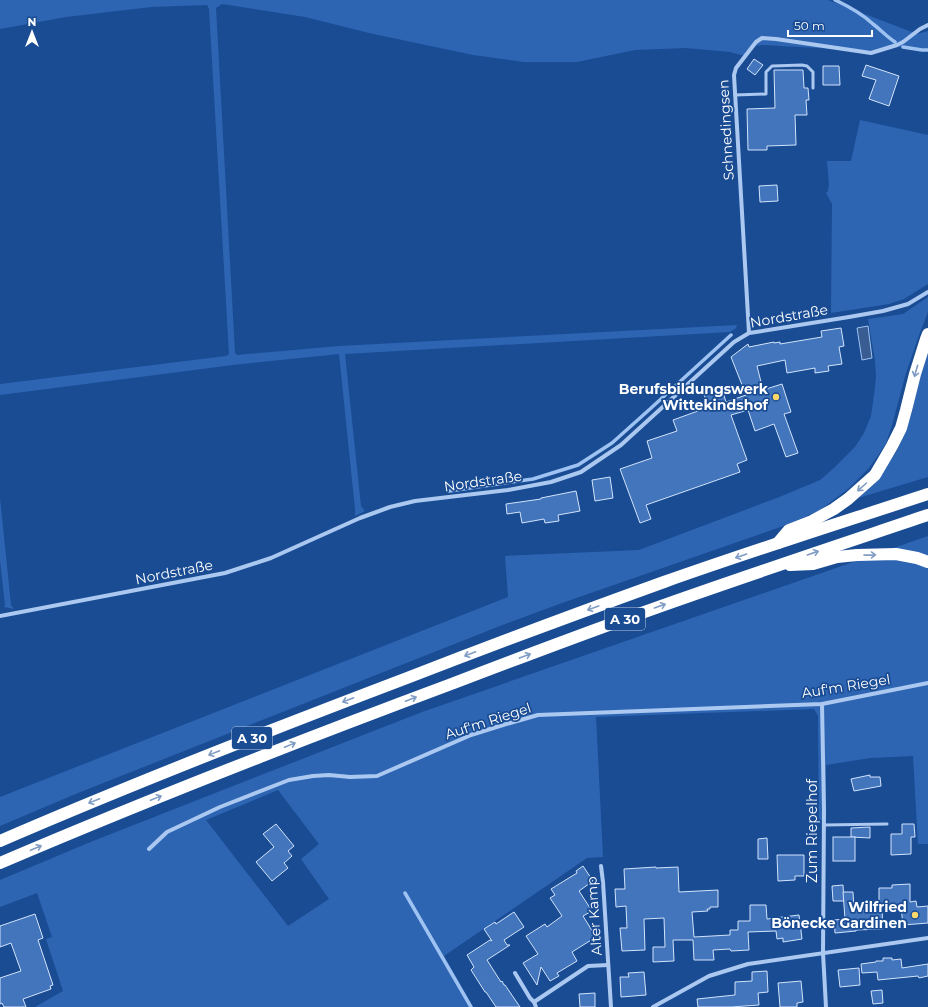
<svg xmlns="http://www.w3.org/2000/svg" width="928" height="1007" viewBox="0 0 928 1007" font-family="Montserrat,sans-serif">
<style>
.green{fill:#2d65b3;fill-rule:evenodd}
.water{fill:#395d92;stroke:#9ec3f2}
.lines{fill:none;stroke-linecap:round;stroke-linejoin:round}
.stream{stroke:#9ec3f2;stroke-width:3.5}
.building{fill:#4275bc;stroke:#d2e3fb}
.lane{stroke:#abc8f0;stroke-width:3}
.street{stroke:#abc8f0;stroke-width:4}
.highway{stroke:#fff;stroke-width:12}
.oneway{stroke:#819dc4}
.poi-dot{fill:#ffd86a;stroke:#1a4c94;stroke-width:1.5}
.labels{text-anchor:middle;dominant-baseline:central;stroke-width:3.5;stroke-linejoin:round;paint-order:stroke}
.shield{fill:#1a4c94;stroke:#bac9df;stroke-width:1}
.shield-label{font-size:13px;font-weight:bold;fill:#fff}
.street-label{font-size:14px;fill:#fff;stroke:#1a4c94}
.poi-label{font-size:14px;font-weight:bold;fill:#fff;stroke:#1a4c94;text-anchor:end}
</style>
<rect width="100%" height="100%" fill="#1a4c94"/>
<!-- green -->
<g class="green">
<path d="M0,0H828L917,34L928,31V49L898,47L872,51L763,45L753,46L745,52L748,55H741L730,52L686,48L635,50L577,62H524L473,55L369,33L305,17L222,4L216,8L235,353L237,355L339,346L737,325L736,328L730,332L345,354L361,506L365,511L355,516V509L339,354L233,365L0,395V384L226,356L229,354L209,9L207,5L151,7L66,17L0,29Z"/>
<path d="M860,120L928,135V284L904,299L889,304L831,313L832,204L826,193L828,191L829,184L827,161H851Z"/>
<path d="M928,297V312L919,335L906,373L892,425L886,444L869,468L848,489L820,510L792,523L562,603L505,624L78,793L0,826V797L508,597L505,556L639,550L782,496L820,480L834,468L855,447L864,433L871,416L874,395L876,377L875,360L868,319L903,314Z"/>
<path d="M928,349V477L858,498L878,478L898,449L912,412L920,375Z"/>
<path d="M0,498L11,605L14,609L4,607L5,605L0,560Z"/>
<path d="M928,536V844H918L913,756L870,758L826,765V823L819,824L818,716L814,709L596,717L603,857L587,858L444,956L473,1007H35L63,991L46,939L52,937L37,893L0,907V880L93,841L422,712ZM278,790L319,844L301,859L329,899L288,926L206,820Z"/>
</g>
<!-- water -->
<path class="water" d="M868,326L872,358L862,360L857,328Z"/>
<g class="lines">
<!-- stream -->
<g class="stream">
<path d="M835,0C848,6 862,14 873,24C881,30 886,36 895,42"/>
<path d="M903,47L922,50H928"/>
<path d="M449,491L533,479L578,465L612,443L650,409L731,335"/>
<path d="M405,893L471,1007"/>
</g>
</g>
<!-- building -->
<g class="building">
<path d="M754,59L763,65L755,75L747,69Z"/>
<path d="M866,65L899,76L889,106L869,99L876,80L862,76Z"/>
<path d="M823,66H839L840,85H823Z"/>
<path d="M774,70H803L804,88H808L809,100H806L807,115H795L796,145L767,146V150H748L747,109L775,108Z"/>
<path d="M777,185L778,201L760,202L759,186Z"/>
<path d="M841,328L844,346L839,347L842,364L828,366L829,371L815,373V368L787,373L785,360L757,366L763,390L782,384L791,412L784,414L798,453L786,457L774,424L755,431L748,410L731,415L747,460L737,464L740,472L646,505L651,519L640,523L620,469L652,458L647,441L677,431L673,420L709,407L704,395L722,389L726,402L746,395L731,357L748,344L749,347L774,342V343L780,342V344L822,337L821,331Z"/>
<path d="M610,477L613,498L595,501L592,480Z"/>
<path d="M576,491L580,511L558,515L559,521L545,523L544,519L522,523L520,512L507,514L506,504L541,499V498Z"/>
<path d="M870,775V777H880L881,786L854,791L851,779Z"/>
<path d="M276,824L294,846L288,851L292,856L284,863L288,868L272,881L256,862L274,847L263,834Z"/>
<path d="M902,824H914L915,837H911V854L891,855V834H902Z"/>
<path d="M870,827V838L851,837V828Z"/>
<rect x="833" y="837" width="22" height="24"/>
<path d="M767,838L768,859H758V839Z"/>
<path d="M777,855H804V876H795V880L778,881Z"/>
<path d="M583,866L593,881L579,891L592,911L583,916L596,937L572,952L577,961L557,973L559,976L550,981L541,967L537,985L523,963L538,954L526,936L545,924L547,927L562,916L550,898L555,895L551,889L577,873L576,871Z"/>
<path d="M656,867V868L678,867L679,892L718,890V907H710V909H707L708,911L692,912L694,937L730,935V930H738V921H750V905H766L767,919L799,915L802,939L783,942V938L777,939L776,931L748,932L749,950L731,951L730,949L713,950L714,960H694L693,940H673L674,961L653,962V947H665L664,918L644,919L645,950L622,951L620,928H627L626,906L616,907L615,889H625L624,869Z"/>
<path d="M910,884V902L916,901L917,907L928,906V923L903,925L901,907H879V888H892V885Z"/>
<path d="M843,885L844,901H833L832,886Z"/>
<path d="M843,892H853L854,911L882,910L883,929L856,930V931L835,933L834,920L845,919Z"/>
<path d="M514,912L524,927L504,940L507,945H510L487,960L501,982L502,981L504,985H505L520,1007H496L486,992H485L471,970L474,967L467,955L490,940L492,941L484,929L495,922L496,924Z"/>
<path d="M35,914L43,938L38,940L53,985L50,986L51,989L23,999L26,1007H4L2,1003L0,1004V978L21,971L11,943L0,947V926Z"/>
<path d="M883,958H892V960L901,959L902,968L928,964V976L919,978L918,976L878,980L877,972L862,973L861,964L876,962V961H883Z"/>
<path d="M859,968L860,985L840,987L838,970Z"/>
<path d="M767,971L768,992L758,993L759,1005L731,1007H698L697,999L735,995V982L752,981V972Z"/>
<path d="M644,972L646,995L621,997L620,977H629L628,973Z"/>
<path d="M801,981L803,1002L797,1003V1007H780L778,983Z"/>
<path d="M882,990L883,1003L873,1004L871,991Z"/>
<path d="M595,993V1007H580L579,994Z"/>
</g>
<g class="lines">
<!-- lane -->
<g class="lane">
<path d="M735,95L766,94V72L772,66L802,65L807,66L813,72V88"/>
<path d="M824,825L887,824"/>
</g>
<!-- street -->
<g class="street">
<path d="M749,333L734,75L736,68L756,42L762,38L776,39L871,53L897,45L903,42L920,29L928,25"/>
<path d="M0,616L225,573L271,558L360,518L390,507L415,501L508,490L551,482L581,472L621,445L734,342L749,333L756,332L849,317L883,311L908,304L928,292"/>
<path d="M822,704L824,810L823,953L826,1007"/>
<path d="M149,849L167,832L220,807L289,780L313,776L329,775L350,777L377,776L471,735L503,725L538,715L822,704L928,683"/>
<path d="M601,866L603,882L611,1007"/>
<path d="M515,973L530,998L534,1002L536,1007"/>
<path d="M534,1002L588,966L608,965"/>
<path d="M653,1007L709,976L748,964L928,938"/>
</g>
<!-- highway -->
<g class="highway">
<path d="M778,543L789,530L812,521L834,509L848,499L875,475L892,446L901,428L906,410L915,374L926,339L928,334"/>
<path d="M790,565L813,564L837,557L857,555L896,554L917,558L928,562"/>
<path d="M0,841C134,783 270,730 407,678C492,645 578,613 664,582C751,551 840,523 928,494"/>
<path d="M0,863C150,799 301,740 454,683C514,660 575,637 636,615C733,580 830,548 928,515"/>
</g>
</g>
<!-- one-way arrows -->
<defs><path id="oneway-shaft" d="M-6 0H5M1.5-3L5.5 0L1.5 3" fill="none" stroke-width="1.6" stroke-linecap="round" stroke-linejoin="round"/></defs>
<g class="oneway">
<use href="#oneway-shaft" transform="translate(916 371) rotate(106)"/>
<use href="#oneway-shaft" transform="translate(862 487) rotate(138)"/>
<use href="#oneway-shaft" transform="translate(813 553) rotate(-19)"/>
<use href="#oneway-shaft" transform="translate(870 555) rotate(-1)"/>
<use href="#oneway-shaft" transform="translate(741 556) rotate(161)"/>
<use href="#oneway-shaft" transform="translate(660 606) rotate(-19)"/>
<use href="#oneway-shaft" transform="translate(593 608) rotate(160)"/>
<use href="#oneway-shaft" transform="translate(470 654) rotate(159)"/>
<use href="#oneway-shaft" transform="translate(525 656) rotate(-20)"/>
<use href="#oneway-shaft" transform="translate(411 699) rotate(-21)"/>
<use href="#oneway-shaft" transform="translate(348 700) rotate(159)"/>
<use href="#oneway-shaft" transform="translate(290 745) rotate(-22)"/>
<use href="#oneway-shaft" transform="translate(214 753) rotate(158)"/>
<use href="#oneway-shaft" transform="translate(156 798) rotate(-22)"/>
<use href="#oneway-shaft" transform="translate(94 801) rotate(158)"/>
<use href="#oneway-shaft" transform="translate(36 848) rotate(-23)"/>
</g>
<!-- markers -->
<g class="poi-dot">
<circle cx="776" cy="397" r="4"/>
<circle cx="915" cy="915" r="4"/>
</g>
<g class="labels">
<!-- shield labels -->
<g class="shield">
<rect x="605" y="608" width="40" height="22" rx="3"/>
<rect x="232" y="727" width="40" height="22" rx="3"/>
</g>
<g class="shield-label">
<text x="625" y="619">A 30</text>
<text x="252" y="738">A 30</text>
</g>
<!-- street labels -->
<g class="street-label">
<text transform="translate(726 130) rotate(-93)">Schnedingsen</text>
<text transform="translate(789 316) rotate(-10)">Nordstraße</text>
<text transform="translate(483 481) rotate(-8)">Nordstraße</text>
<text transform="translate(174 572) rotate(-11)">Nordstraße</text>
<text transform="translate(846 686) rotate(-9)">Auf'm Riegel</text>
<text transform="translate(488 721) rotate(-18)">Auf'm Riegel</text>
<text transform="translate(812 831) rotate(-90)">Zum Riepelhof</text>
<text transform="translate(594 916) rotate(-94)">Alter Kamp</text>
</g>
<!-- poi labels -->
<g class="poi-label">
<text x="768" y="389">Berufsbildungswerk<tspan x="768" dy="16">Wittekindshof</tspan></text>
<text x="907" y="907">Wilfried<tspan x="907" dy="16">Bönecke Gardinen</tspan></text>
</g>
</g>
<!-- north arrow -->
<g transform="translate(32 32)" stroke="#1a4c94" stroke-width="3" paint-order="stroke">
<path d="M0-3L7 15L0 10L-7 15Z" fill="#ffffff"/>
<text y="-6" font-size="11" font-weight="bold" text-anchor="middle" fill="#ffffff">N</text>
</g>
<!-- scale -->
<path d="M788 30v6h84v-6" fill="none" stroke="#ffffff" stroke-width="2"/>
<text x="794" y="30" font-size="12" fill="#ffffff" stroke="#1a4c94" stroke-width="3" paint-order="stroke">50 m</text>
</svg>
